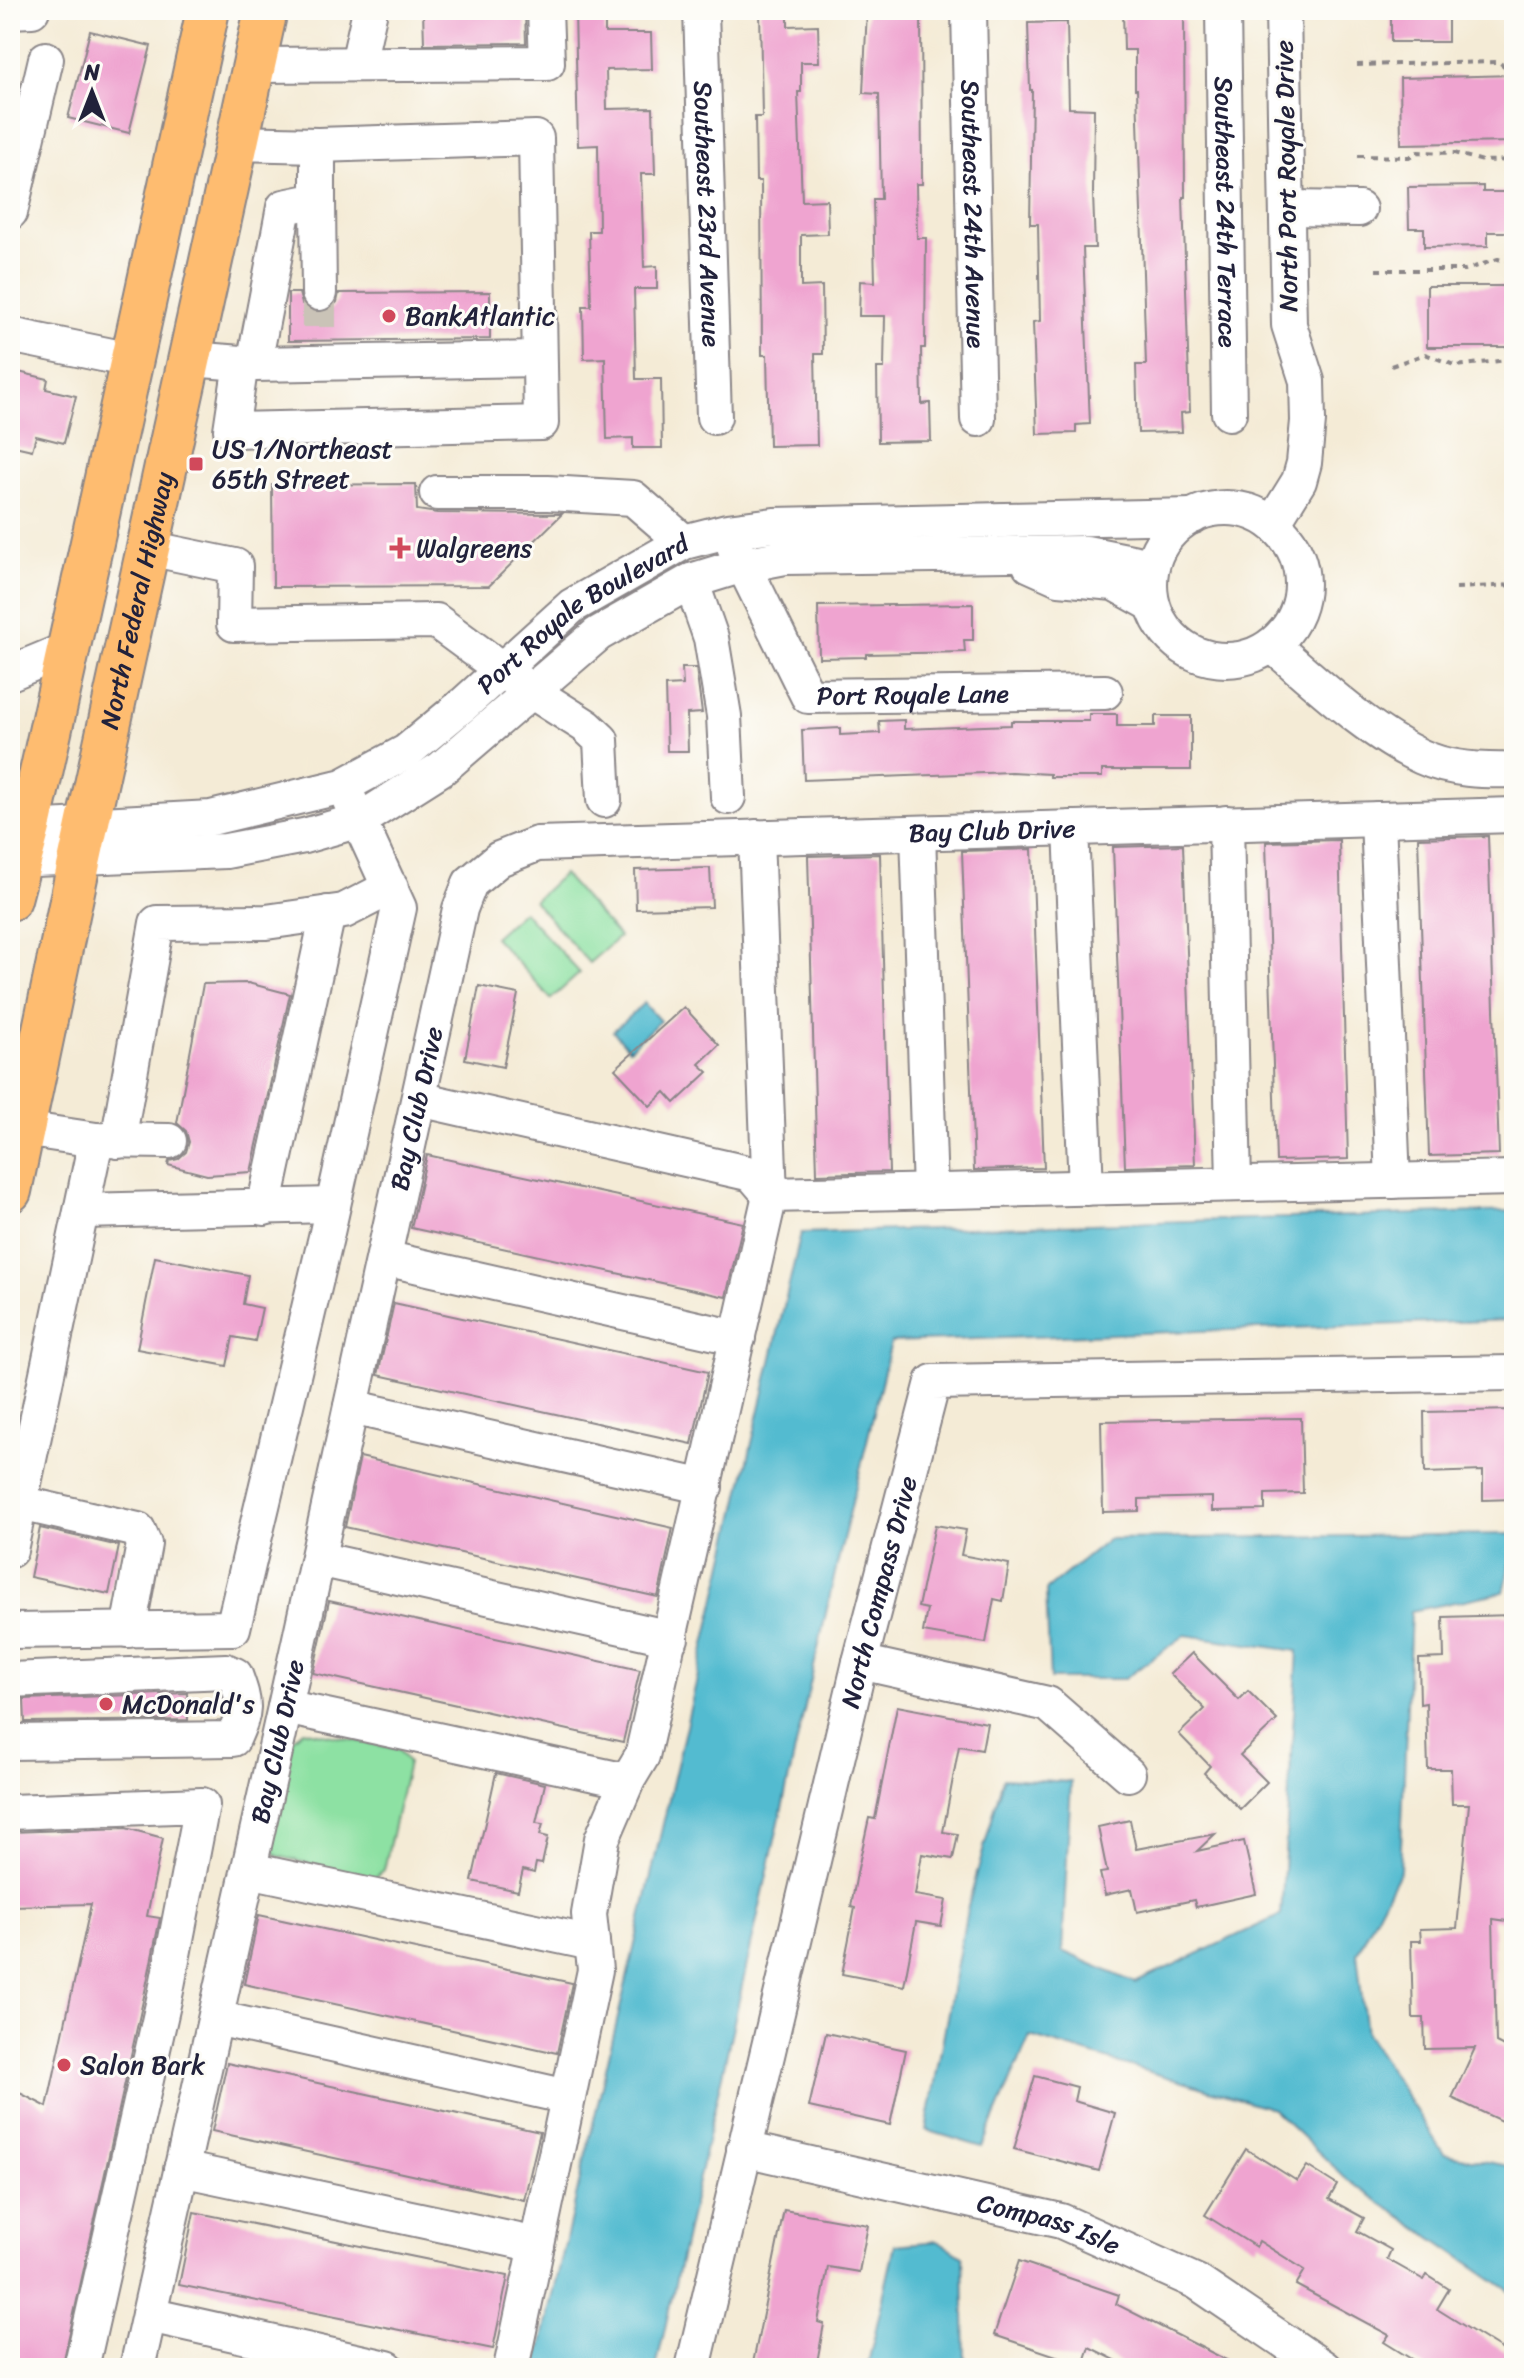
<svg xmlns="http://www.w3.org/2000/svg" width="1524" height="2378" viewBox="0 0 1524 2378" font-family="Sriracha,sans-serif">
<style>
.green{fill:#8de1a3;stroke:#58826f;stroke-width:2}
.water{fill:#52bbd0;stroke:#3a6e86;stroke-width:2}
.building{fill:#efa4d0}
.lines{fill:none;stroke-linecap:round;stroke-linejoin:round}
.minor-tunnel{stroke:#cac3b7;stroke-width:34;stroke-dasharray:34 17;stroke-linecap:butt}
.minor-casing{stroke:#8b8688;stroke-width:38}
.major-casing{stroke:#8b8688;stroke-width:46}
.path{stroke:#8b8688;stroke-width:4;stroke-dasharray:6 6;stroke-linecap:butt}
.minor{stroke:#fff;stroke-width:34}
.major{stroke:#febc70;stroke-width:42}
.poi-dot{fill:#d1495b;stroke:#fdfcf7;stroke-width:3}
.labels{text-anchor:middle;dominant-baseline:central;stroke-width:6;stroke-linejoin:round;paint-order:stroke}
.street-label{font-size:26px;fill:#22223b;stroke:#fdfcf7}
.poi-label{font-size:26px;fill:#22223b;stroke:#fdfcf7;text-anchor:start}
</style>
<rect width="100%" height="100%" fill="#fdfcf7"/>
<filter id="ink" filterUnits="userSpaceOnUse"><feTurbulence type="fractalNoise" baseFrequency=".0125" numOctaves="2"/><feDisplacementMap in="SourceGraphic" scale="16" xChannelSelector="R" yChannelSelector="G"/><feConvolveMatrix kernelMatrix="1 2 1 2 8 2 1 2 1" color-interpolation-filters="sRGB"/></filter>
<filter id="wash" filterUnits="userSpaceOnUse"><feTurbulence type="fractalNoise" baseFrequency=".006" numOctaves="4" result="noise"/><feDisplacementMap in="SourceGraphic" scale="32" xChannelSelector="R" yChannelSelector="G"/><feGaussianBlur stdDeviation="1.8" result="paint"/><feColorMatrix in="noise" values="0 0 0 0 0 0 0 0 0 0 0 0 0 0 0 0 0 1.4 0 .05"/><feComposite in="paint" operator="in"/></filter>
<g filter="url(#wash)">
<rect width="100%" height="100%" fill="#f4ebd6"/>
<!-- green -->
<g class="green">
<path d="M563,874L619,937L589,963L534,901Z"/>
<path d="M523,911L580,973L551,999L494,937Z"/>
<path d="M303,1730L398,1749L408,1763L384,1870L373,1879L277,1856L268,1841L293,1739Z"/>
</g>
<!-- water -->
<g class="water">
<path d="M644,1003L660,1021L629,1049L613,1031Z"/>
<path d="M1514,1211V1320L891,1342L835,1573L656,2368H536L801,1233Z"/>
<path d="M1514,1534V1548L1504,1592L1411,1611L1400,1870L1357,1953L1366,2034L1444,2154L1514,2167V2294L1349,2181L1273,2109L1030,2036L982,2147L926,2130L967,1910L1003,1778L1071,1782L1062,1951L1135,1983L1281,1915L1298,1651L1185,1635L1124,1679H1050L1046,1590L1109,1539Z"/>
<path d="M937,2241L963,2256L965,2365L974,2368H867L895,2245Z"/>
</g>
<g id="blocks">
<!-- building -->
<g class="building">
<path d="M423,10H525L526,43L424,44Z"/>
<path d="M575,10H605V33H651L652,69L606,70L607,109L653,108L655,174H641L644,267L657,266V289H634L636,379H661L662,448H633V438L607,439L605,358L584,359L583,306H591L589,231H599L598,145L578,146Z"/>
<path d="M760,10H788V26L818,25L819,62H801V92H798L802,201L827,200L828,234L801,235V287L822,286L823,354H815L817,445L769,446L767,355H762L761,181H756L755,117H762Z"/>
<path d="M867,10H921L922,184H916L917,238H926L925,348H921L922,404L930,403L931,441L878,442L877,368H884L885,316H859L860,281L875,282L873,199H881L879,94L863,93Z"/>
<path d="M1123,10H1184L1185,197H1183L1190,412L1181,413L1182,432L1138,433L1136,365H1146L1137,89H1135V50H1124Z"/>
<rect x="1391" y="10" width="57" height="32"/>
<path d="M1067,22L1069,108L1094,109L1093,194L1095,248H1083L1090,424L1076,425V433L1037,434L1033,322L1040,321L1038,224H1030L1032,90H1030L1028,23Z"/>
<path d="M90,31L151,46L129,133L68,118Z"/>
<path d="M1514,75V142L1401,144L1400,78Z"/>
<path d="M1483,186V192H1514V232H1488V246L1424,247V228H1409L1408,187Z"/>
<rect x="1427" y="286" width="87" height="61"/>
<path d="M490,292V339L288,341V293H299L302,304L309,310L318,313L330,310L337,302L339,293Z"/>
<path d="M10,370L48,379L46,389L76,396L64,443L36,436L32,450L10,445Z"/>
<path d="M416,484L417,510L437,513L562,514L489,586L273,587L272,485Z"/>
<path d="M973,604V640H964L965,652L866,654V657L819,658L818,606Z"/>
<path d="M682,668H696L702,713L687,714L688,751H667L665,686L683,685Z"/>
<path d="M1089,714H1117V726H1155V716H1191V770H1102V777H1050V774L1011,772L804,780L802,730L840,728V735L880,733L879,721L904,720V729L1011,725V721H1089Z"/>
<path d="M1488,836L1499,1154L1429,1156L1418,838Z"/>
<path d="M1339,840L1348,1159L1276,1161L1266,842Z"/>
<path d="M1183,845L1195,1165L1125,1167L1113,847Z"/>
<path d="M1032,849L1044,1168L974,1170L962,851Z"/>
<path d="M880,854L889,1172L817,1174L808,856Z"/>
<path d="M710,868L712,907L636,909L635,870Z"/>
<path d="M248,983L290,994L251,1172L207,1175L168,1165L169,1161L178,1159L186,1152L189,1142L186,1131L177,1123L203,984Z"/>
<path d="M479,986L518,994L503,1067L465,1059Z"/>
<path d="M684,1007L719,1045L699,1064L708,1072L675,1103L665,1092L650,1106L615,1069Z"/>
<path d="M427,1155L743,1223L726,1297L411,1228Z"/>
<path d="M155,1257L248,1275L243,1304L262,1308L255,1341L233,1337L227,1366L137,1349Z"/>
<path d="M394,1303L708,1372L692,1444L378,1375Z"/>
<path d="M1514,1410V1499L1483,1500V1471L1425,1473L1424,1412Z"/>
<path d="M1301,1418L1303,1493L1265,1494V1510L1212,1511V1497L1139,1499V1511L1103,1512L1101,1421Z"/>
<path d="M360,1457L673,1528L658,1597L345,1527Z"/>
<path d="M935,1525L966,1530L961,1555L1009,1564L1003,1601L994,1599L986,1643L923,1632L927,1609L918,1607Z"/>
<path d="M40,1528L119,1546L109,1594L30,1577Z"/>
<path d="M329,1601L640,1670L623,1742L313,1673Z"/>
<path d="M1512,1615L1514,1864L1511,1887H1514V1922L1493,1919L1496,2043L1514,2052V2127L1452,2098L1475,2048L1425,2049L1424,2018H1413L1411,1941H1421L1420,1929L1457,1928L1469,1804H1452L1451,1769H1428L1426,1703L1420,1704L1419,1659L1444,1658L1443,1617Z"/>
<path d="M1192,1653L1239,1700L1248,1691L1277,1720L1240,1755L1267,1782L1240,1809L1204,1773L1210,1766L1179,1734L1205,1709L1170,1674Z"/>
<path d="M187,1693L188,1720L25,1722L24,1699Z"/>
<path d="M897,1706L987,1723L982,1750L959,1746L943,1832L958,1834L953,1859L922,1854L915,1895L946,1900L941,1926L916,1922L904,1986L842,1974L855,1908L851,1907L857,1873L869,1818L875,1819Z"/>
<path d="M496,1773L545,1784L536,1823L543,1824L540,1835L548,1837L542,1864L536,1863L534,1873L523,1870L518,1891L472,1881Z"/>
<path d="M1130,1820L1136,1849L1215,1834L1197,1851L1244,1841L1256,1894L1196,1907L1194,1900L1137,1912L1132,1889L1105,1895L1100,1873L1107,1872L1098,1827Z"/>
<path d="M126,1828L163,1838L147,1916L160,1918L146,1987L62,2368H10V2088L47,2107L91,1904L10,1906V1832Z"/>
<path d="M259,1915L572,1983L557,2053L244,1984Z"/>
<path d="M826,2033L906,2050L890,2125L809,2107Z"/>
<path d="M227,2063L540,2132L524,2200L212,2131Z"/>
<path d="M1035,2076L1077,2087L1074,2101L1115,2113L1099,2171L1014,2149Z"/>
<path d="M1246,2149L1297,2181L1307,2166L1337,2185L1329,2199L1364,2218L1357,2231L1391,2250L1387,2259L1424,2280L1427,2275L1449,2289L1437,2309L1514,2357V2368H1426L1384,2342L1389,2335L1296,2285L1305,2270L1259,2241L1256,2247L1205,2215Z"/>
<path d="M784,2210L868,2225L859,2272L828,2267L818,2322L824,2324L816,2368H752Z"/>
<path d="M194,2212L508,2276L493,2349L179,2285Z"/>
<path d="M1019,2261L1119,2295L1116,2304L1242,2368H1131L1089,2347L1083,2365L994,2335Z"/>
</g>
</g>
</g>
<g filter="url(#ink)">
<use href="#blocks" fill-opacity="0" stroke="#8b8688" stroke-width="2"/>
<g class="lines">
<!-- minor-tunnel -->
<path class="minor-tunnel" d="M319,293V341"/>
<!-- minor casing -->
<g class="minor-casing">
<g id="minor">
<path id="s1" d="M701,10L714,417"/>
<path id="s2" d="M969,10L978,419"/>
<path id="s3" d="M1223,10L1229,413"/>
<path d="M10,11L32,10"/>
<path d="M358,64L370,10"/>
<path d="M254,65L547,63L545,10"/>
<path d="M236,143L318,145L536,138L541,423L231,430L241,363"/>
<path d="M318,200L319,293"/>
<path d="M1287,208L1359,209"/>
<path d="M10,212L46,59"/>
<path d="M10,335L131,360"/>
<path d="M190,359L254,364L539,359"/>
<path d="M254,364L284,207L318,200V145"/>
<path d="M437,493H548L633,498L684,542"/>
<circle cx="1226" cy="584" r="76"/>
<path d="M1273,523L1299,481L1304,463L1308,421L1307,381L1289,325L1283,10"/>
<path id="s4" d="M734,546L808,696L1105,692"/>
<path d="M148,548L235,566L234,624L436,621L531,691L586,726L601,740L604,800"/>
<path d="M1030,565L1059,578L1114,583L1152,604"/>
<path d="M691,581L711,638L724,716L728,797"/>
<path d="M1272,645C1317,683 1369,733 1422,757C1450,770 1484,771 1514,770"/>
<path d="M10,673L68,649"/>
<path d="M1378,819L1393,1181"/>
<path d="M1226,823L1234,1184"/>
<path d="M1071,828L1086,1188"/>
<path id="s5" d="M10,829L211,818L343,786L406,752L464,704L572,606L684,542L727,531L774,525L1193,516"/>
<path d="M918,833L930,1192"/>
<path d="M756,837L770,1195"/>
<path d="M10,860L226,851L304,836L360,820L442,768L598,634L691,581L743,565L785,557L1086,553L1151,566"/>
<path d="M419,1099L752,1174L770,1195"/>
<path d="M23,1129L96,1140L169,1141"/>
<path d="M118,1141L157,923L266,922L344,911L391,887"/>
<path d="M264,1208L328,913"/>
<path d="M82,1211L333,1205"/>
<path d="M384,1258L738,1338"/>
<path d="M351,1407L705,1487"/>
<path d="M20,1503L138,1530L144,1544L128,1630"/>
<path d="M10,1550L96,1140"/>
<path d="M318,1559L671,1638"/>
<path d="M10,1631L233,1628L326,1237L399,908L350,801"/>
<path d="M860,1662L1048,1704L1128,1774"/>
<path d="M10,1680L226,1671L235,1675C246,1705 246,1710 233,1739L10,1742"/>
<path d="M285,1707L627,1781"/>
<path d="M10,1812L202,1805L166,1991L81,2368"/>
<path d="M249,1870L592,1943"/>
<path d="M216,2018L568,2097"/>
<path id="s6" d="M744,2149L1061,2221L1197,2282L1324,2368"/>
<path d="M181,2169L537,2245"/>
<path d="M149,2315L387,2368"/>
<path id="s7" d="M137,2368L285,1707L460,909L470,883L499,859L537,844L1514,815"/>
<path d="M511,2368L595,1970L589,1914L602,1839L627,1781L642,1756L770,1195L1514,1178"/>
<path id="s8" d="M693,2368L860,1662L933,1382L1514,1373"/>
</g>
</g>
<!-- major casing -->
<g class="major-casing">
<g id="major">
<path d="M10,899L29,827L95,529L208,10"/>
<path id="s9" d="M10,1191L80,858L266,10"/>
</g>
</g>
<!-- path -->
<g class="path">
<path d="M1357,65L1499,62L1504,66L1514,68"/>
<path d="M1358,156L1409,157L1418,152L1454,153L1483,161L1514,160"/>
<path d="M1376,270H1465L1498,259L1514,263"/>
<path d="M1391,366L1425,354L1457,366L1514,359"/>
<path d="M1456,588L1514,585"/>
</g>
<!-- minor -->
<use href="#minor" class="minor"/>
<!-- major -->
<use href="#major" class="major"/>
</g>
</g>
<!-- markers -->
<g class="poi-dot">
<circle cx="389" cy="316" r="8"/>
<rect x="188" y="456" width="16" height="16" rx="4"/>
<path d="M396 536h8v8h8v8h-8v8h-8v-8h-8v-8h8z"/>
<circle cx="106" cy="1704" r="8"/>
<circle cx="64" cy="2065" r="8"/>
</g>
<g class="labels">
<!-- street labels -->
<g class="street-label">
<text transform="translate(1286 176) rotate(-91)">North Port Royale Drive</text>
<text stroke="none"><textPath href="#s3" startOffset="202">Southeast 24th Terrace</textPath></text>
<text stroke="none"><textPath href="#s1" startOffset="204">Southeast 23rd Avenue</textPath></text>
<text stroke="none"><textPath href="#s2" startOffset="204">Southeast 24th Avenue</textPath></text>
<text stroke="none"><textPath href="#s9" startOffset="604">North Federal Highway</textPath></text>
<text stroke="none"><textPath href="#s5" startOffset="634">Port Royale Boulevard</textPath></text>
<text stroke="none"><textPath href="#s4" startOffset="272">Port Royale Lane</textPath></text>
<text stroke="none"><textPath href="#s7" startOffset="2056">Bay Club Drive</textPath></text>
<text stroke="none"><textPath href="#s7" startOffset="1290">Bay Club Drive</textPath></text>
<text stroke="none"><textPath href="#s8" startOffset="798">North Compass Drive</textPath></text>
<text stroke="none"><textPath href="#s7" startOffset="642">Bay Club Drive</textPath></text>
<text stroke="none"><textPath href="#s6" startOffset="314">Compass Isle</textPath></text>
</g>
<!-- poi labels -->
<g class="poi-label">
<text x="405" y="316">BankAtlantic</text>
<text x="212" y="449">US 1/Northeast<tspan x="212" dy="30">65th Street</tspan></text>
<text x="416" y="548">Walgreens</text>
<text x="122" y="1704">McDonald's</text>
<text x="80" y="2065">Salon Bark</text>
</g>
</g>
<!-- margin -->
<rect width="1524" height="2378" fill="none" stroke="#fdfcf7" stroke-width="40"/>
<!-- north arrow -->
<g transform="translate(92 92)" stroke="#fdfcf7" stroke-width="6" paint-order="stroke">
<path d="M0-6L14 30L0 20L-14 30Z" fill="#22223b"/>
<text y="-12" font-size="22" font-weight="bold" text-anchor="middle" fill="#22223b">N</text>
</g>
</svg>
